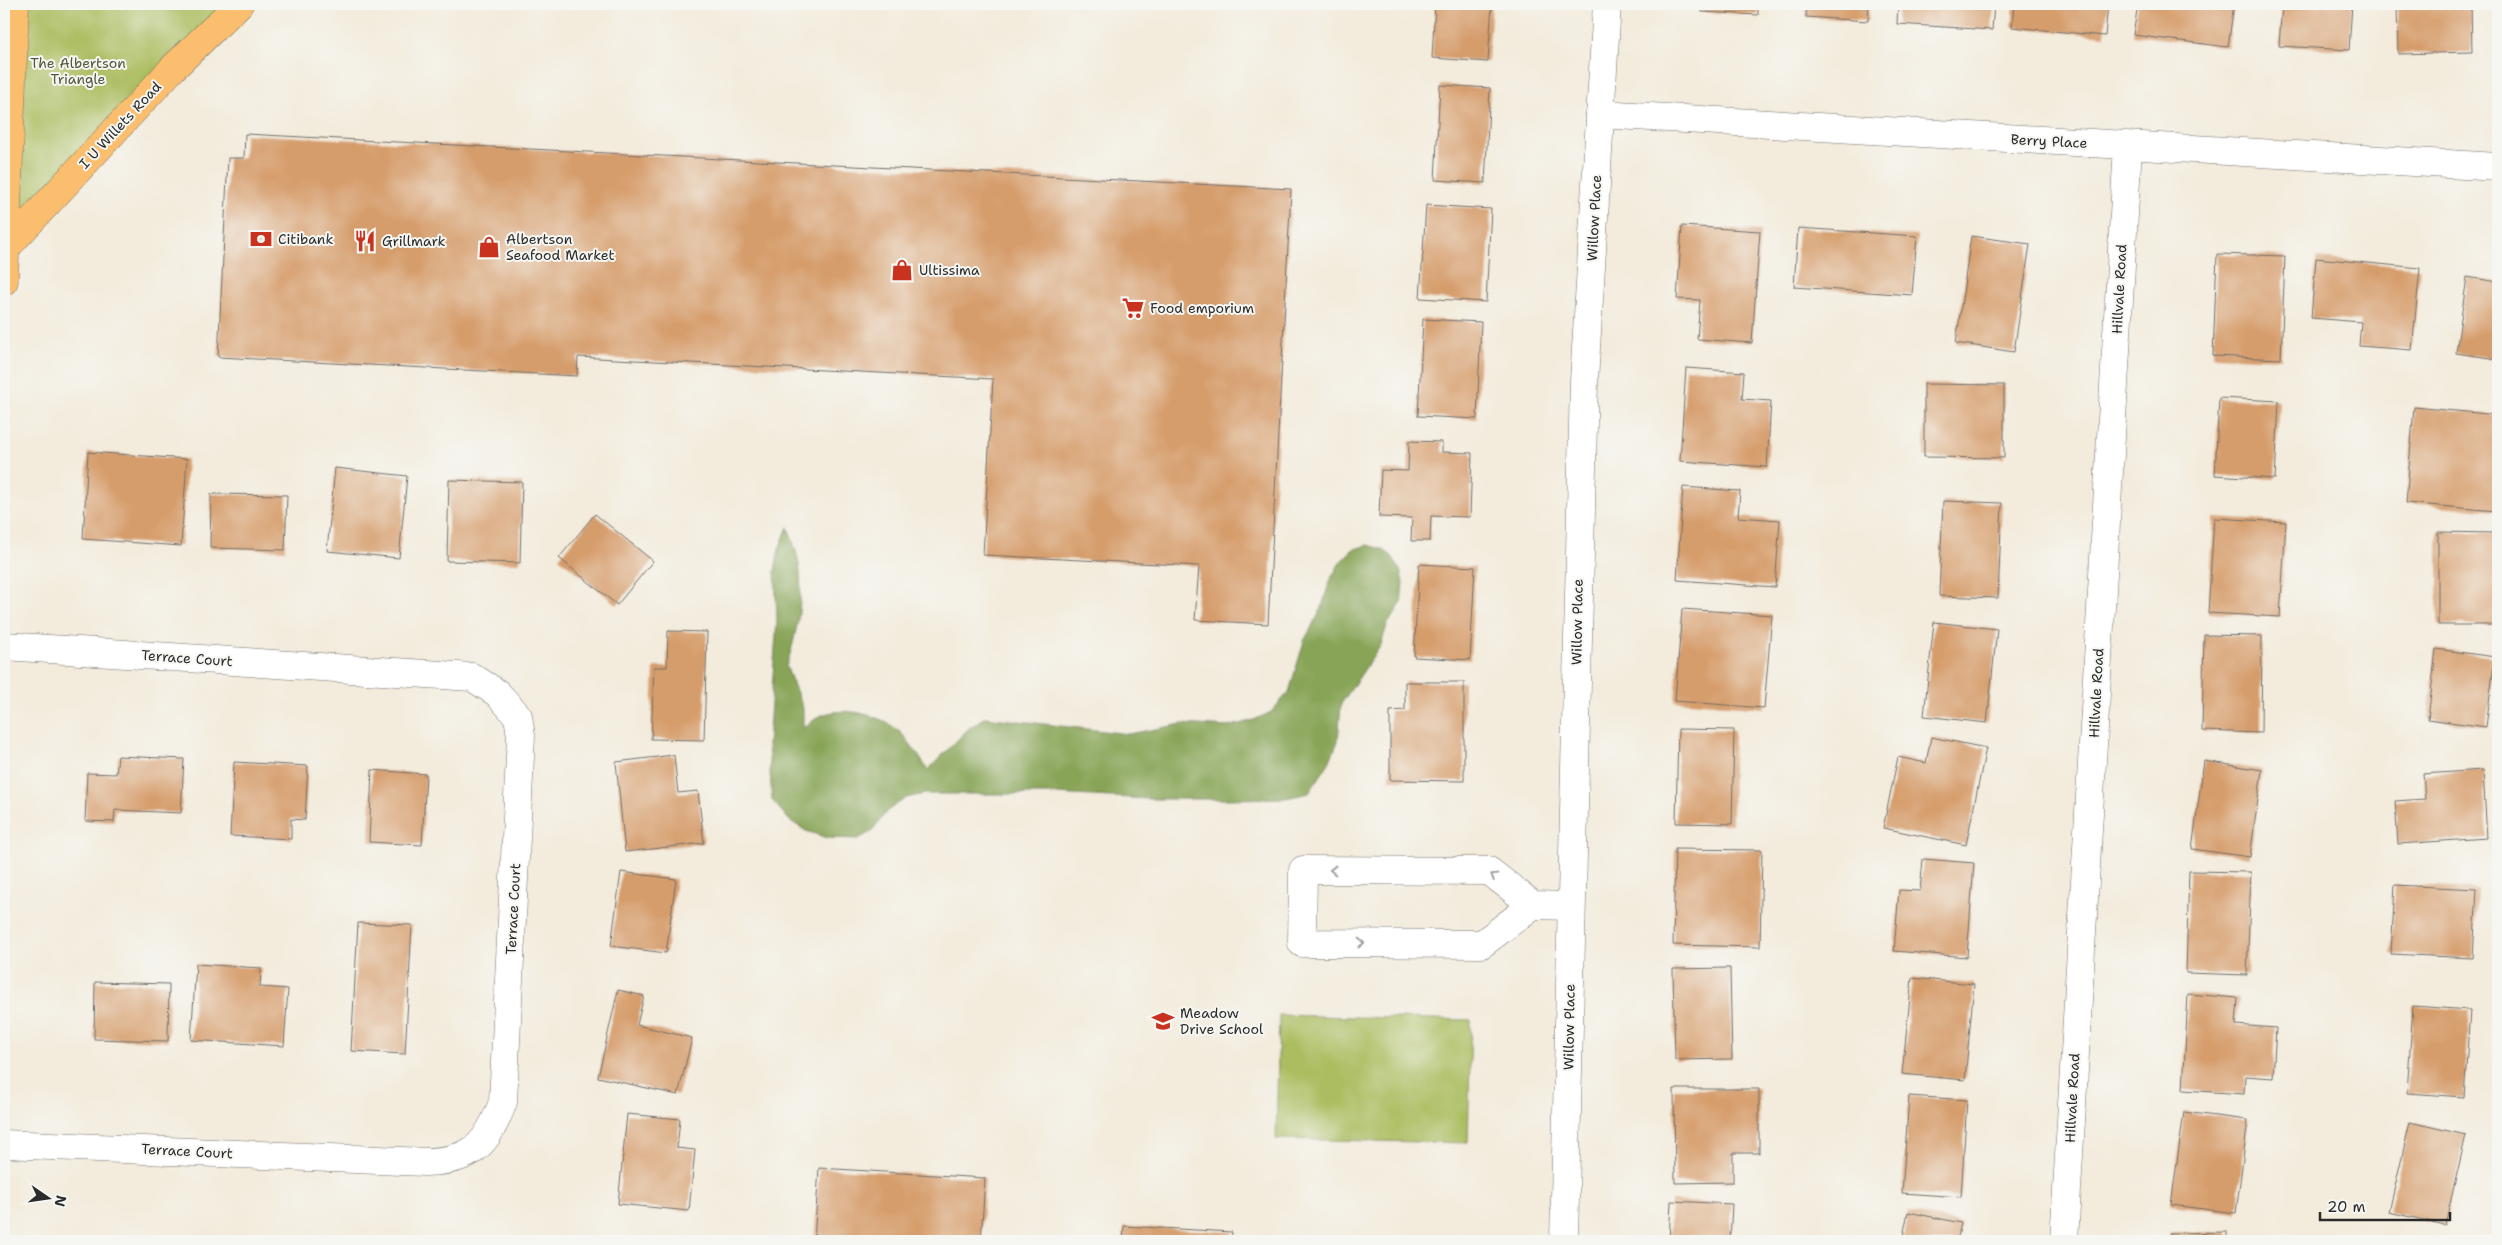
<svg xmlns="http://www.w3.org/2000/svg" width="2502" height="1245" viewBox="0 0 2502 1245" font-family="'Shantell Sans',sans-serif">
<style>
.green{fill:#abbd61;stroke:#6b7446}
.forest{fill:#88a457;stroke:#5a6841}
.building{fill:#d69d6c}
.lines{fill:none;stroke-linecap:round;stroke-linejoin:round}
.minor-casing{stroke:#716e69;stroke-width:29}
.major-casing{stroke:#716e69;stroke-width:29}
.minor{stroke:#fff;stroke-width:28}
.major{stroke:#fbbe6e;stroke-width:28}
.oneway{stroke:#a0a0a0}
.labels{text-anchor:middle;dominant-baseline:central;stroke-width:4;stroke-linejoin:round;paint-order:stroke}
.park-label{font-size:14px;fill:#51573b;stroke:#f6f6f2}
.street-label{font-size:14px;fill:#2b2b2b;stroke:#f6f6f2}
.poi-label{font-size:14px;fill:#2b2b2b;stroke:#f6f6f2;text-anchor:start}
</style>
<rect width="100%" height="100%" fill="#f6f6f2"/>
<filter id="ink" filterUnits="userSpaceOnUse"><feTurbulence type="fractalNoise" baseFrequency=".02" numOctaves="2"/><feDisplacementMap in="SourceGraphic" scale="10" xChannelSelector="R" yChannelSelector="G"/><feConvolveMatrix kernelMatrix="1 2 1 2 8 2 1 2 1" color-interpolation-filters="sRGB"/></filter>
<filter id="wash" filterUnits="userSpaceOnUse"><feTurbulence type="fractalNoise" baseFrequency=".0096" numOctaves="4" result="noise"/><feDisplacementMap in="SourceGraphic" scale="20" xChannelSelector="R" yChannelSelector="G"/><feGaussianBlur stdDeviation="1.12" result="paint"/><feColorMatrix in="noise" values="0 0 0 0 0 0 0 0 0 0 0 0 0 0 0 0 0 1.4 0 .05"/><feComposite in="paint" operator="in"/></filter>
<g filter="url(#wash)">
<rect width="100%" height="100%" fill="#f3ebdb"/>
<!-- green -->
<g class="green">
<path d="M13,4H233L5,249Z"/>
<path d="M1279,1015L1471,1020L1468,1143L1276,1139Z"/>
</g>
<!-- forest -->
<path class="forest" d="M788,527C792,539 797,552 799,564C804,597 797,635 786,666L803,708V728C810,724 817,716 825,714C837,710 852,711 864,714C900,723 908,740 928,770L969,728L985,717L1129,734L1182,724L1228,727L1254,720L1271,712L1289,692L1304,641L1321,610L1330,580L1341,561L1352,550L1367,545L1382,549L1392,556L1400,570L1403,583L1401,604L1387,625L1381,645L1341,704L1338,741L1329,763L1309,793L1286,798L1226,799H1149L1055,794H924L906,798L887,811L871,832L858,839L827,838L806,831L789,820L772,800L768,744L777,621L775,571L779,549Z"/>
<g id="blocks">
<!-- building -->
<g class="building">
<path d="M1435,4H1492L1488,62L1432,58Z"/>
<path d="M1702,4H1758V15L1702,12Z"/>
<path d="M1807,4H1869L1868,21L1806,17Z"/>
<path d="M1898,4H1994L1992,30L1897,24Z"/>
<path d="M2014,4H2108L2105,36L2012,27Z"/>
<path d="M2138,4H2234L2228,47L2133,35Z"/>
<path d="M2282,4H2352L2349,50L2279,46Z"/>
<path d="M2397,4H2471L2472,52L2398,54Z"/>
<path d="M1440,85L1490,88L1485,183L1435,180Z"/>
<path d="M245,134L1291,189L1268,624L1195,620L1199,566L983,555L993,379L578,357L577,376L218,357L228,158H244Z"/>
<path d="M1426,205L1491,209L1486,302L1420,298Z"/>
<path d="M1682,226L1760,231L1752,343L1697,339L1700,300L1677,299Z"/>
<path d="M1798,228L1917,236L1912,295L1794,287Z"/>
<path d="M1971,236L2030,244L2014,352L1956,343Z"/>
<path d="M2217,254L2285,256L2281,359L2213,356Z"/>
<path d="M2316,258L2420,268L2412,350L2359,346L2361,322L2311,318Z"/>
<path d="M2467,277L2498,282V359L2456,353Z"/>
<path d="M1423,319L1481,322L1477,419L1418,416Z"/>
<path d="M1686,368L1744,372L1742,399L1771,401L1767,467L1680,461Z"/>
<path d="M1924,384L2004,385V458L1924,457Z"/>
<path d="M2219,398L2279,401L2275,479L2215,475Z"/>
<path d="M2414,407L2498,415V483L2496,511L2406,503Z"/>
<path d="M1409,441L1442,442V452L1472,453L1470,517L1431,516L1430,541H1411L1412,518L1379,517L1381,470L1408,471Z"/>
<path d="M88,452L187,459L181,546L83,539Z"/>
<path d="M335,468L407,476L399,558L327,551Z"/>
<path d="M449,480L522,482L520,563L447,561Z"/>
<path d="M1683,487L1740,491L1738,517L1780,520L1775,587L1677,580Z"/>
<path d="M211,494L287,495L285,550L210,548Z"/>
<path d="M1943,501L2002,503L1998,598L1939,596Z"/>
<path d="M595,514L653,561L617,605L559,558Z"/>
<path d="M2214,518L2286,522L2280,617L2208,613Z"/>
<path d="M2438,532L2497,533L2496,625H2438Z"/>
<path d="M1419,564L1475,567L1470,660L1414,657Z"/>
<path d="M1682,609L1772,615L1764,708L1675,701Z"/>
<path d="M1934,622L1997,629L1987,723L1924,716Z"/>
<path d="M668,631L707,632L704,740L651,739L654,667H667Z"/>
<path d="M2204,635L2262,636L2261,733L2202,731Z"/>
<path d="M2436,649L2495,657L2486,727L2428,719Z"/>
<path d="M1405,682H1464V781L1390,780V711L1405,710Z"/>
<path d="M1678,729L1734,730L1732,824L1676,823Z"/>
<path d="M1931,737L1986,748L1966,845L1883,828L1898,757L1926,763Z"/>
<path d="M674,755L678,793L698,791L704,843L625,852L616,762Z"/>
<path d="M118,756L184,759L181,813L115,810L114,822L85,821L87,773L116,774Z"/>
<path d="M2204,761L2262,770L2250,857L2192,849Z"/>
<path d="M234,762L308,766L305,820L291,819V839L230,836Z"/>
<path d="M372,770L426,774L422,845L369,842Z"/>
<path d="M2483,770L2487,838L2398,844L2395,801L2425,799L2423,774Z"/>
<path d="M1675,849L1762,850L1760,947L1673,945Z"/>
<path d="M1923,859L1974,863L1967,957L1894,951L1899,890L1920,891Z"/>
<path d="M2189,871L2251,872L2247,975L2186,973Z"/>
<path d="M621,872L676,879L666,953L611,946Z"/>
<path d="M2395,885L2477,889L2473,958L2391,954Z"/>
<path d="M358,923L412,925L405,1054L351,1051Z"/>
<path d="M196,964L261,968L260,987L288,989L284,1046L191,1040Z"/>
<path d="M1730,968L1732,1059L1675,1060L1673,969Z"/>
<path d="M1912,978L1974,984L1965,1080L1902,1074Z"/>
<path d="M95,982L169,984L168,1041L94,1039Z"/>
<path d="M618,990L644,996L637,1025L692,1038L678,1095L598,1077Z"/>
<path d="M2188,994L2238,998L2236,1025L2276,1028L2273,1078L2245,1076L2244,1094L2183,1090Z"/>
<path d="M2413,1006L2470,1010L2464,1097L2407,1093Z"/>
<path d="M1674,1089H1759V1153H1733V1182L1675,1183Z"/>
<path d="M1909,1096L1967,1100L1961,1197L1902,1193Z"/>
<path d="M2184,1112L2248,1120L2236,1213L2171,1205Z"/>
<path d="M627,1114L680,1119L677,1148L695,1150L689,1211L618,1204Z"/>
<path d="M2410,1122L2466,1135L2445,1225L2389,1212Z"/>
<path d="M819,1168L985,1178L981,1241H814Z"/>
<path d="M1671,1201L1732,1204L1730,1241H1669Z"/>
<path d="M1908,1212L1961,1223L1957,1241H1902Z"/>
<path d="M1124,1226L1232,1232L1231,1241H1123Z"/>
<path d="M2227,1232V1241H2170V1233Z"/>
<path d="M1365,1238L1399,1240V1241H1365Z"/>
</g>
</g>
</g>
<g filter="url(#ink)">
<use href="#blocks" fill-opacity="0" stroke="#716e69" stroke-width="1"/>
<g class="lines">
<!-- minor casing -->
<g class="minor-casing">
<g id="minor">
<path d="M1600,114L2498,167"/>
<path d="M4,646L472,677L497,693L518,716L521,736L503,1102C487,1145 473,1161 425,1162L4,1144"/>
<path d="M1533,905L1482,944L1302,943L1303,870L1489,871L1533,905L1571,906"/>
<path d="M1564,1241L1584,381L1607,4"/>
<path d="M2064,1241L2128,146"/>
</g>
</g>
<!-- major casing -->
<g class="major-casing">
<g id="major">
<path d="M5,249L173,68L239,4"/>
<path d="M4,281L15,4"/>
</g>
</g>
<!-- minor -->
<use href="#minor" class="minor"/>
<!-- major -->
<use href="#major" class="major"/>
</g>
<!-- one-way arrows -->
<defs><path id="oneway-chevron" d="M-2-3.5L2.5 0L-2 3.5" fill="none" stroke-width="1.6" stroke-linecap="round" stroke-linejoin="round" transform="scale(1.25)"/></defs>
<g class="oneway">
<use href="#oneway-chevron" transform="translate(1333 870) rotate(-179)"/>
<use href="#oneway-chevron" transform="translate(1494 876) rotate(-148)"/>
<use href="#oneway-chevron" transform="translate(1361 943) rotate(1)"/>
</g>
</g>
<!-- icons -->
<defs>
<g id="bank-bare" transform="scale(1.725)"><path d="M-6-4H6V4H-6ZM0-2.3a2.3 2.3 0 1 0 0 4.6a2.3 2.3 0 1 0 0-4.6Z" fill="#c8321e" stroke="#f6f6f2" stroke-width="2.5" paint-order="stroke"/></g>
<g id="restaurant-bare" transform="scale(1.725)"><path d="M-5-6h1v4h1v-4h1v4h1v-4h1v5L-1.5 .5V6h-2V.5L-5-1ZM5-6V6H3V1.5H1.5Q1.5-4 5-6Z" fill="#c8321e" stroke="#f6f6f2" stroke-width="2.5" paint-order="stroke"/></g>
<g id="shop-bare" transform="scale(1.725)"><path d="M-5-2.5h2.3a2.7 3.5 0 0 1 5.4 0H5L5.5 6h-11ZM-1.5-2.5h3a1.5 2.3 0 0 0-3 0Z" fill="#c8321e" stroke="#f6f6f2" stroke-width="2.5" paint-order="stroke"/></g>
<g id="supermarket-bare" transform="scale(1.725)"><path d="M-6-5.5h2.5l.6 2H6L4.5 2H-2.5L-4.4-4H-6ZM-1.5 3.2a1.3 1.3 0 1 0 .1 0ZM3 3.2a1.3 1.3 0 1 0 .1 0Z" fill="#c8321e" stroke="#f6f6f2" stroke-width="2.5" paint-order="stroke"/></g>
<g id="school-bare" transform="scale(1.725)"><path d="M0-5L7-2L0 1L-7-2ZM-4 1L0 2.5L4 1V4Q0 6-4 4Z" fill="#c8321e" stroke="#f6f6f2" stroke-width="2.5" paint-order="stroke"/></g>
</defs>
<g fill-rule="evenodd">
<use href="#bank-bare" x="261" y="239"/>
<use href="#restaurant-bare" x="365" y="241"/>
<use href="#shop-bare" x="489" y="247"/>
<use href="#shop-bare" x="902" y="270"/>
<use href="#supermarket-bare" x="1133" y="308"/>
<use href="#school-bare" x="1163" y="1021"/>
</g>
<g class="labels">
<!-- park labels -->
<g class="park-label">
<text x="78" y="63">The Albertson<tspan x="78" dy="16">Triangle</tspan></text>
</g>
<!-- street labels -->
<g class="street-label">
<text transform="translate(120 125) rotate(-47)">I U Willets Road</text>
<text transform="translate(2049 141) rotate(3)">Berry Place</text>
<text transform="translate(1594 218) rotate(-87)">Willow Place</text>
<text transform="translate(2119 289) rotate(-87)">Hillvale Road</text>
<text transform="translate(1577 622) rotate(-89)">Willow Place</text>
<text transform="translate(187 658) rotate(4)">Terrace Court</text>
<text transform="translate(2096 693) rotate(-87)">Hillvale Road</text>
<text transform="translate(513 909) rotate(-87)">Terrace Court</text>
<text transform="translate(1569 1027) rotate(-89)">Willow Place</text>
<text transform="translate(2072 1098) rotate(-87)">Hillvale Road</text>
<text transform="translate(187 1151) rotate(3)">Terrace Court</text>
</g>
<!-- poi labels -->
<g class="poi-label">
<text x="278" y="239">Citibank</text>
<text x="506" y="239">Albertson<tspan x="506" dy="16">Seafood Market</tspan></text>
<text x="382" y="241">Grillmark</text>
<text x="919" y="270">Ultissima</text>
<text x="1150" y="308">Food emporium</text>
<text x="1180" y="1013">Meadow<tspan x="1180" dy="16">Drive School</tspan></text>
</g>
</g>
<!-- margin -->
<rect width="2502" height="1245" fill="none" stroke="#f6f6f2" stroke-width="20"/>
<!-- north arrow -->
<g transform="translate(48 1198) rotate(103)" stroke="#f6f6f2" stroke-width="4" paint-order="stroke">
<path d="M0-4L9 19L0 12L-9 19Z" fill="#2b2b2b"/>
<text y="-8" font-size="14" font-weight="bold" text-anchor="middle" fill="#2b2b2b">N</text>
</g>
<!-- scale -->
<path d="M2320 1212v8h130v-8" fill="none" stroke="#2b2b2b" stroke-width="2.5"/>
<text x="2327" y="1212" font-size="15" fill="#2b2b2b" stroke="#f6f6f2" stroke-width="4" paint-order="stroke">20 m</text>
</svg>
